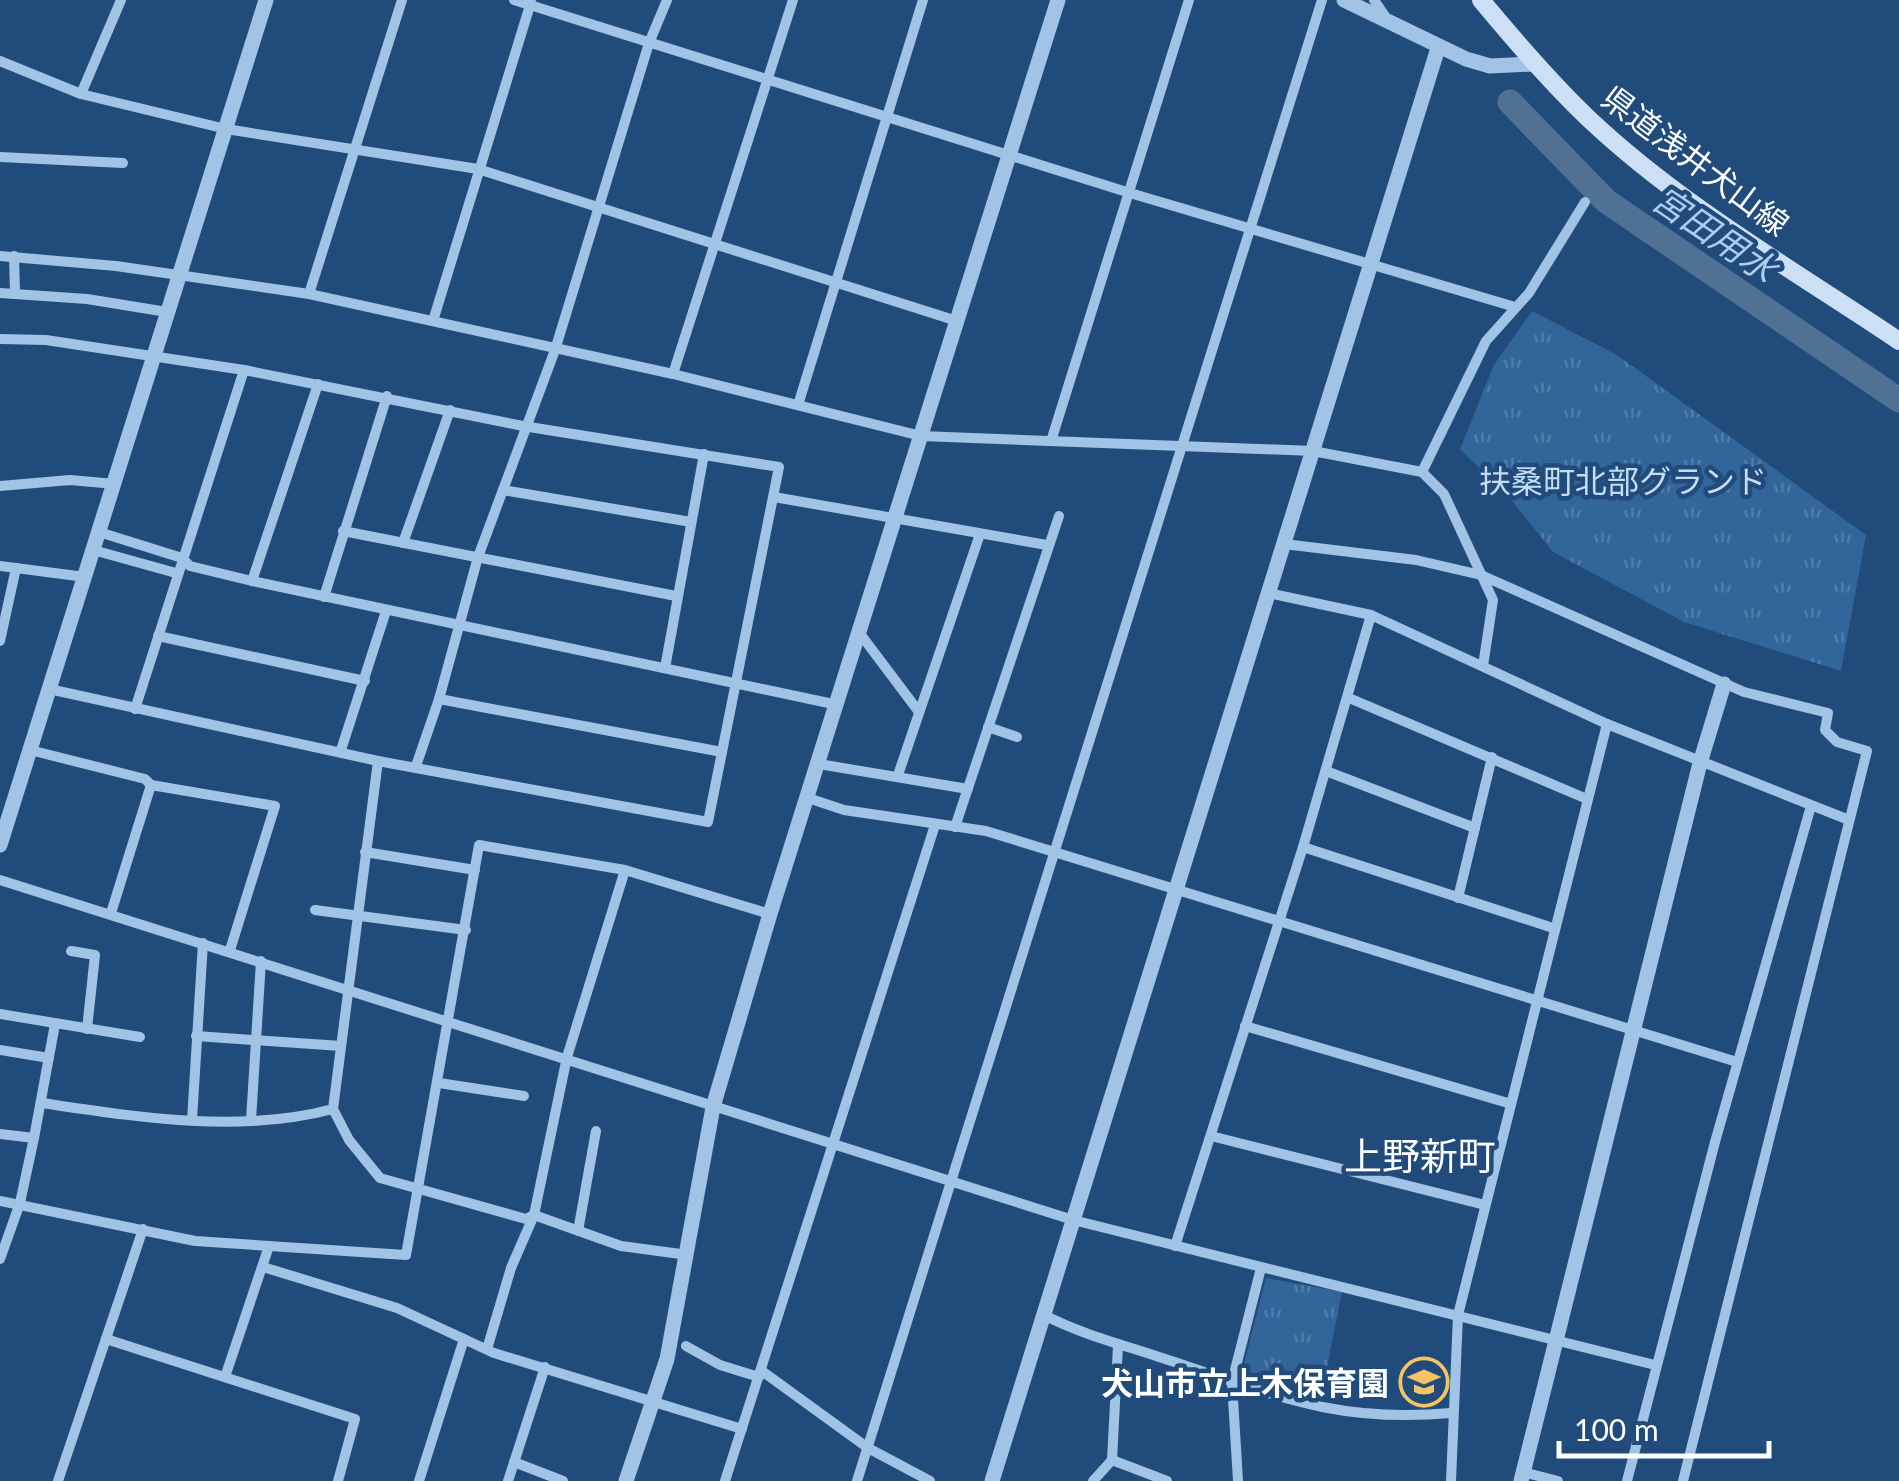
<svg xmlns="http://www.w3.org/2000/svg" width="1899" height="1481" viewBox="0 0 1899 1481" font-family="Lato,'Noto Sans JP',sans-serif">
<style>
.park{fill:url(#park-tufts)}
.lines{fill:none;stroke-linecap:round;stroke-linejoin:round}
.river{stroke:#507094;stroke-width:25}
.minor{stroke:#a1c3e6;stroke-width:10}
.tertiary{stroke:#a1c3e6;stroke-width:15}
.secondary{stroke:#ccdff5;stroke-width:18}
.labels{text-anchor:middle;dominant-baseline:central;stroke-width:9;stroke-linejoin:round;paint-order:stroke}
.street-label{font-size:32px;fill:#fff;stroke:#204b7b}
.park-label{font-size:32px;fill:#c5dcf5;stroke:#204b7b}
.poi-label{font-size:32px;font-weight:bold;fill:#fff;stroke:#204b7b;text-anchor:end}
.water-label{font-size:35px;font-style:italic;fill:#adcdee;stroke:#204b7b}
.quarter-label{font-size:38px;fill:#fff;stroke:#204b7b}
</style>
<defs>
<pattern id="park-tufts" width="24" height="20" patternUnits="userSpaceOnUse" patternTransform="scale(2.5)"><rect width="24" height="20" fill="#326599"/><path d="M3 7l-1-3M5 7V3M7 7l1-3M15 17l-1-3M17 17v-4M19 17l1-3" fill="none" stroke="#517ca8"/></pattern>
</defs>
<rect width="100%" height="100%" fill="#204b7b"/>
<!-- park -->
<g class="park">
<path d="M1532,311L1617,355L1866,535L1841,671L1684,622L1553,552L1509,497L1460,449L1494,365Z"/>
<path d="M1266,1278L1342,1292L1319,1407L1241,1375Z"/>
</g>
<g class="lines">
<!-- river -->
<path class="river" d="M1510,102L1606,201L1899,400"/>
<!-- minor -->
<g class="minor">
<path d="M514,0L1130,193L1515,307"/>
<path d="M1374,0L1385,16"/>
<path d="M0,61L81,94L226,129L478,169L957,321"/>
<path d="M81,94L121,0"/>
<path d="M0,157L123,163"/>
<path d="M0,256L116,266L309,294L673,374L921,436L1313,451L1422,472L1444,494L1493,600L1483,666"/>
<path d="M14,256L15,293"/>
<path d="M0,293L87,299L167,312"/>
<path d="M309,294L402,0"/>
<path d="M433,321L531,2"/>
<path d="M0,339L46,340L244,370L523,426L779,467L708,822L378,761L49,689"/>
<path d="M673,374L793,0"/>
<path d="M798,405L923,0"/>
<path d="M1052,438L1189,0"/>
<path d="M1422,472L1486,341L1529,293L1585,202"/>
<path d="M0,486L70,480L115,484"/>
<path d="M503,490L691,522"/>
<path d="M774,497L1047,545"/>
<path d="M343,531L676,596"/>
<path d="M99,532L182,558L190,566L252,581L838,705"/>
<path d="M403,543L450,410"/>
<path d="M1284,544L1416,560L1481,575L1744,692L1828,713L1825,730L1837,742L1867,751L1683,1481"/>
<path d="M93,550L176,573"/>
<path d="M0,566L85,577"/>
<path d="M252,581L318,384"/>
<path d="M1268,593L1371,615L1607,724L1849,820"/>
<path d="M324,597L387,396"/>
<path d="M861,635L919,712"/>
<path d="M158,636L365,681"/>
<path d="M0,641L16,568"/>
<path d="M665,668L704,454"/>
<path d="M1349,698L1587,799"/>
<path d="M439,699L722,752"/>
<path d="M135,709L244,370"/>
<path d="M988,727L1017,737"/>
<path d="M30,750L145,779L151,785L275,806L230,950"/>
<path d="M341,750L386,611"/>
<path d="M378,761L333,1109L349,1140L380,1178L526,1219L534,1215L621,1246L688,1255"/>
<path d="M819,764L968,789"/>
<path d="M416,766L439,699L478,557L555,350L649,43L667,0"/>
<path d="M1326,771L1475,828"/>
<path d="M898,775L980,534"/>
<path d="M808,798L844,810L986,831L1737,1062"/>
<path d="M955,827L1059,516"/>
<path d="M1303,847L1553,928"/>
<path d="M365,852L475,870"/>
<path d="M0,880L1073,1220L1655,1365"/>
<path d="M1458,898L1492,757"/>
<path d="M315,910L466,930"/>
<path d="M111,913L151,785"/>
<path d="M71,951L95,955L87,1029"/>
<path d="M0,1014L140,1037"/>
<path d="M1245,1026L1508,1103"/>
<path d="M196,1036L341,1046"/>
<path d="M0,1050L49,1058"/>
<path d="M439,1083L524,1096"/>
<path d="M42,1103C137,1117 239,1134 333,1109"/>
<path d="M192,1120L203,943"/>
<path d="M251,1120L261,961"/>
<path d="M0,1134L34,1138L20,1203L0,1259"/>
<path d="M1211,1136L1485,1205"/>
<path d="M34,1138L55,1024"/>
<path d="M0,1201L195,1241L406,1255L479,845L625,870L770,914"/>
<path d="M578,1231L596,1131"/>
<path d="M1175,1246L1303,847L1371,615"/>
<path d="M263,1267L397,1308L494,1353L742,1429"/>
<path d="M1044,1315C1081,1334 1120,1344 1159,1357C1268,1392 1332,1424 1451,1413"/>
<path d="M106,1339L355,1419L338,1481"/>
<path d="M686,1346L720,1365L759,1377"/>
<path d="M487,1349L511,1268L534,1215L567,1057L625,870"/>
<path d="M762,1371L868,1448L930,1481"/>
<path d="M225,1377L269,1246"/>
<path d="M1112,1460L1167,1481"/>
<path d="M514,1462L563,1481"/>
<path d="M1523,1472L1558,1481"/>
<path d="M58,1481L143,1229"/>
<path d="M419,1481L464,1339"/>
<path d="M508,1481L545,1367"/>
<path d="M725,1481L935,825"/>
<path d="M857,1481L1322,0"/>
<path d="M1093,1481L1112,1460L1118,1346"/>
<path d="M1238,1481L1232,1382L1261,1268"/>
<path d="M1451,1481L1458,1315L1607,724"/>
<path d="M1627,1481L1715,1142L1811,806"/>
</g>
<!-- tertiary -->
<g class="tertiary">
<path d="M1344,0L1466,59L1490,66L1534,64"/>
<path d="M0,845L266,0"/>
<path d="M626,1481L667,1359L713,1107L770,914L1058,0"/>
<path d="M992,1481L1438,48"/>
<path d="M1521,1481L1700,763L1724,684"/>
</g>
<!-- secondary -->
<path class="secondary" d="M1481,0C1515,41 1550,82 1589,119C1680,205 1795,271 1899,341"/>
</g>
<!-- icons -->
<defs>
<g id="school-ring" transform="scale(2.5)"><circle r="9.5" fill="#204b7b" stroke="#f4c462" stroke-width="1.5"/><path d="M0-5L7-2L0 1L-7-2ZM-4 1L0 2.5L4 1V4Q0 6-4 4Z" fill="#f4c462"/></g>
</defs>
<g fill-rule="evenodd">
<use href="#school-ring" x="1424" y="1382"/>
</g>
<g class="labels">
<!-- street labels -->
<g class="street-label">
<text transform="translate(1696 160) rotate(37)">県道浅井犬山線</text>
</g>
<!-- park labels -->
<g class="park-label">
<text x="1623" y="480">扶桑町北部グランド</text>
</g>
<!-- poi labels -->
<g class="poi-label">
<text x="1389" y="1382">犬山市立上木保育園</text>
</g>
<!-- water labels -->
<g class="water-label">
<text transform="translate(1715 233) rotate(34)">宮田用水</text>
</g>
<!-- quarter labels -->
<g class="quarter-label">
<text x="1420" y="1155">上野新町</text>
</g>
</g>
<!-- scale -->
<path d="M1559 1441v15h210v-15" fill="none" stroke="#ffffff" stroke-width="5"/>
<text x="1574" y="1441" font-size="30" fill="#ffffff" stroke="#204b7b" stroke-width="8" paint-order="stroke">100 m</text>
</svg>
